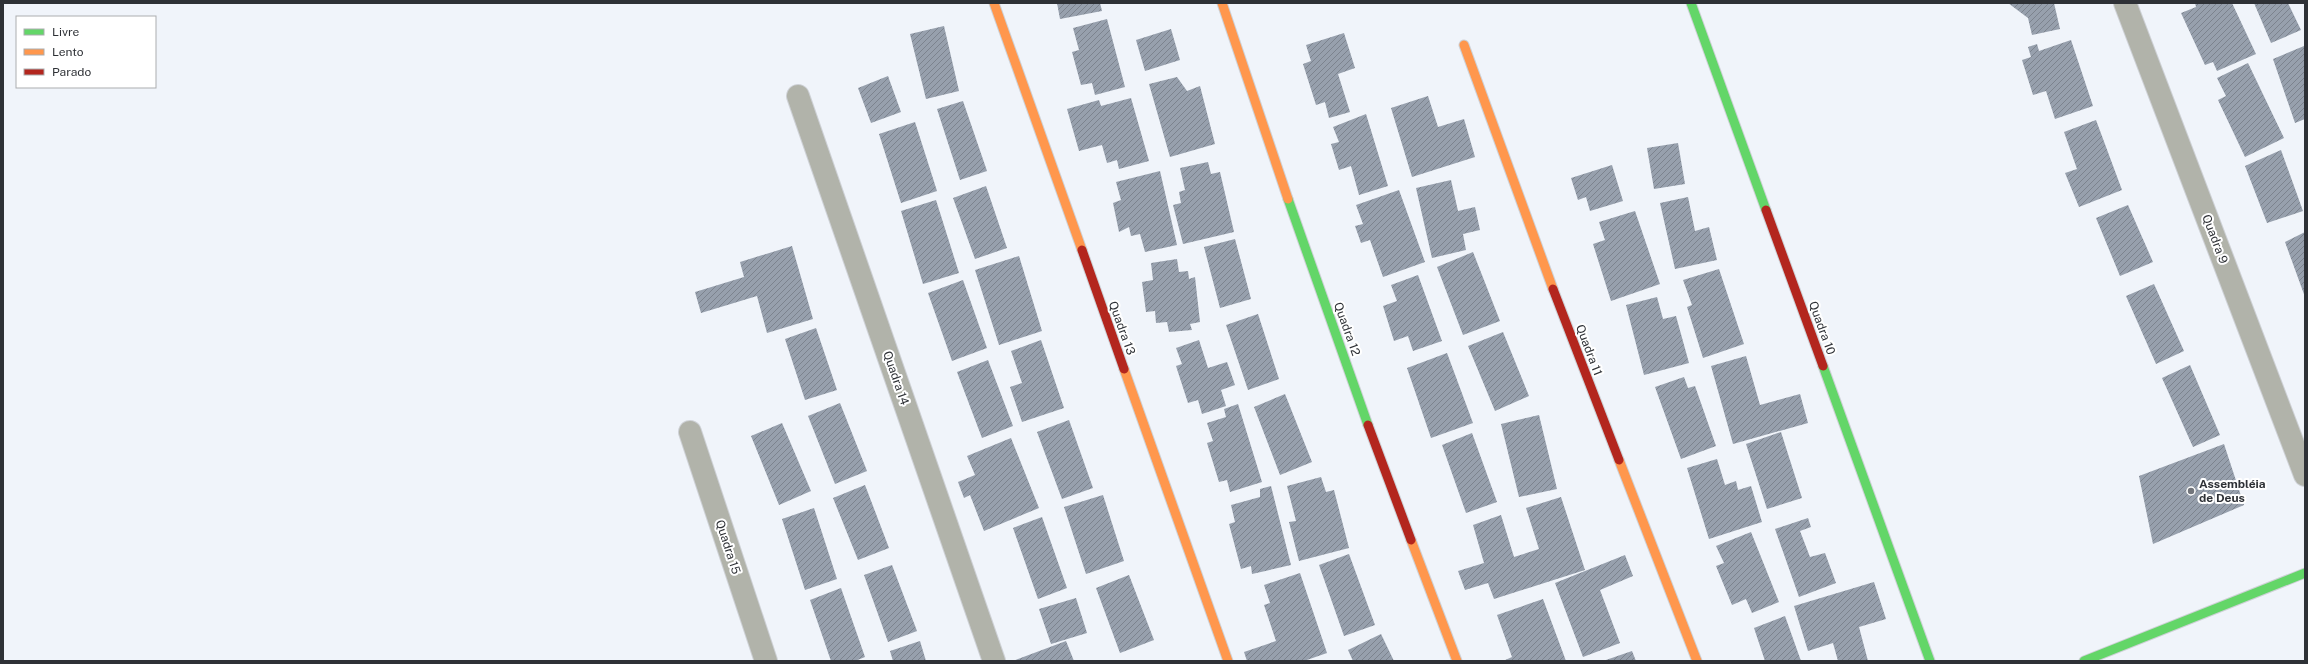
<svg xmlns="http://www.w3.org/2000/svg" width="2308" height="664" viewBox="0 0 2308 664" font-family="'Public Sans',sans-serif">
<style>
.building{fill:url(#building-hatch)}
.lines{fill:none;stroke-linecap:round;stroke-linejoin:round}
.street-casing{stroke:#ced1d6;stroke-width:24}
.fast-casing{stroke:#ced1d6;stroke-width:11}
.slow-casing{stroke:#ced1d6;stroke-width:11}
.jam-casing{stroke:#ced1d6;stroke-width:11}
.street{stroke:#b1b3aa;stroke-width:22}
.fast{stroke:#63d668;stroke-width:9}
.slow{stroke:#ff974d;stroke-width:9}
.jam{stroke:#b3261e;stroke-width:9}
.poi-dot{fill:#72757b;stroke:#fff;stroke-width:1.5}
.labels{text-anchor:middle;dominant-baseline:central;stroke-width:4;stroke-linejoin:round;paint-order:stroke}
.street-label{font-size:12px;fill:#2e3136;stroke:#fff}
.poi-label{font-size:12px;font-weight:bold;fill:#2e3136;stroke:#fff;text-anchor:start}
</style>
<defs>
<pattern id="building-hatch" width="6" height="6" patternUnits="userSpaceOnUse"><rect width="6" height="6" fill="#97a0ad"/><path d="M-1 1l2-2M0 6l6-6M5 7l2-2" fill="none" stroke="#7c838e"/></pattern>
</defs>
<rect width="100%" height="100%" fill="#f0f4fa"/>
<!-- building -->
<g class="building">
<path d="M1057,3H1100L1102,11L1060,19Z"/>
<path d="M2008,3H2054L2060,29L2032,35L2028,18Z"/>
<path d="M2195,3H2232L2256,54L2217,71L2213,62L2205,65L2181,13L2196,7Z"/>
<path d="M2254,3H2288L2301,30L2271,43Z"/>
<path d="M1107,19L1125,87L1095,95L1092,83L1081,85L1072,52L1079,50L1073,28Z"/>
<path d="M944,26L959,91L926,99L910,34Z"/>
<path d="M1171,29L1180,60L1145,71L1136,40Z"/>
<path d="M1344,33L1355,68L1338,74L1350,112L1329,118L1325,102L1316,105L1303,64L1311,61L1306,45Z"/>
<path d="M2071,40L2093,106L2055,119L2046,91L2033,95L2022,60L2031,57L2028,47L2037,44L2039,51Z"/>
<path d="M2304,46L2305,119L2295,123L2273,59Z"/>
<path d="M2248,63L2284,138L2245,157L2218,100L2226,96L2217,78Z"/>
<path d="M888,76L901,112L871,123L858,88Z"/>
<path d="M1177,77L1187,91L1200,86L1215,144L1170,157L1149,84Z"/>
<path d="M1428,96L1438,127L1464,119L1475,157L1412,177L1391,108Z"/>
<path d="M1131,98L1149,161L1119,169L1117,160L1107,163L1102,145L1079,151L1067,109L1099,100L1101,106Z"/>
<path d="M963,101L987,171L960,180L937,109Z"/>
<path d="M1366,114L1388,186L1359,195L1351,166L1339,170L1331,144L1339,142L1333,127Z"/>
<path d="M2096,120L2122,190L2079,207L2065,173L2077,169L2064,132Z"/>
<path d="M915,122L937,191L901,203L879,134Z"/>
<path d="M1678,143L1685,184L1654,189L1647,148Z"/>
<path d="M2281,150L2303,211L2267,223L2245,166Z"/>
<path d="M1208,162L1211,174L1220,172L1234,232L1183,244L1173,205L1181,203L1179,192L1185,190L1180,168Z"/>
<path d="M1612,165L1623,201L1590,211L1586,197L1578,200L1571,178Z"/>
<path d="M1160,171L1177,245L1145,252L1140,234L1131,236L1129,227L1119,232L1113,203L1121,200L1116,182Z"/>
<path d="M1451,180L1458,211L1475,207L1480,230L1463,234L1466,250L1432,258L1416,188Z"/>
<path d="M986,186L1007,248L975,259L953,198Z"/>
<path d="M1399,190L1425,262L1383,277L1370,240L1361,243L1355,226L1363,224L1356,205Z"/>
<path d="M1688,197L1695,231L1709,227L1717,260L1675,269L1660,203Z"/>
<path d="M936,200L959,273L923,284L901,211Z"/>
<path d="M2128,205L2153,262L2120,276L2096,218Z"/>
<path d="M1635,211L1660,284L1611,301L1593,244L1605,240L1599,222Z"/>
<path d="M2305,232V297L2285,242Z"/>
<path d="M1235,239L1251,299L1220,308L1204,247Z"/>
<path d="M792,246L813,319L767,333L757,296L701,313L695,292L744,277L740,262Z"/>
<path d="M1473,252L1500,321L1463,335L1437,267Z"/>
<path d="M1019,256L1042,331L999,345L975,270Z"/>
<path d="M1177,259L1179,272L1188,271L1189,279L1195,277L1200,322L1190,324L1192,330L1169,332L1167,322L1156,323L1155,311L1146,312L1142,282L1153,280L1151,263Z"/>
<path d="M1719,269L1744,344L1703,358L1687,307L1692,305L1683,280Z"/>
<path d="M1418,275L1442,341L1413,351L1408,336L1394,341L1383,306L1397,301L1391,285Z"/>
<path d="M963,280L987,348L952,361L928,293Z"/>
<path d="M2154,284L2184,351L2156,364L2126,296Z"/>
<path d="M1657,297L1663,319L1676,316L1689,363L1644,375L1626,305Z"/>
<path d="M1258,314L1279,379L1248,390L1226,325Z"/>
<path d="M816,328L837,390L805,400L785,339Z"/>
<path d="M1503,332L1529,396L1495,411L1468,346Z"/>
<path d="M1041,340L1064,408L1022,422L1010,387L1022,383L1011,351Z"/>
<path d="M1199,340L1208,368L1227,362L1235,385L1221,390L1226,406L1202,414L1198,400L1188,403L1176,366L1182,364L1176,348Z"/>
<path d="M1447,353L1473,423L1431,438L1407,368Z"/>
<path d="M1746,356L1760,405L1800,394L1808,423L1733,444L1711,366Z"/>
<path d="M988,360L1013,426L982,438L957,372Z"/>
<path d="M2190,365L2220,435L2193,447L2162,378Z"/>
<path d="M1684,377L1688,388L1695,386L1716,446L1681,459L1655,387Z"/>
<path d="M1285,394L1312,462L1280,475L1254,407Z"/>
<path d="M840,403L867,471L835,484L808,416Z"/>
<path d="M1238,404L1262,482L1230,492L1227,480L1219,482L1207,443L1213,441L1207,423L1226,417L1224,409Z"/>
<path d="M1539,415L1557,489L1519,497L1501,424Z"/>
<path d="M1069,420L1093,488L1062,499L1037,432Z"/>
<path d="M782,423L811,491L779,505L751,436Z"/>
<path d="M1781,432L1802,498L1767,509L1746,444Z"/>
<path d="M1472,433L1497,502L1466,513L1442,445Z"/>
<path d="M1011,438L1039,508L984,531L970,495L964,498L958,482L975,475L967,456Z"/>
<path d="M2224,444L2244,505L2153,544L2139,476Z"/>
<path d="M1717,459L1725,485L1736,481L1738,490L1751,486L1762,522L1709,539L1687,468Z"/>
<path d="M1321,477L1326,492L1334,490L1349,548L1299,561L1289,522L1296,521L1287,486Z"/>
<path d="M865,485L889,548L858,560L833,498Z"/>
<path d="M1271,486L1291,565L1252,574L1251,566L1241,569L1229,524L1235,522L1231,505L1260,497V489Z"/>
<path d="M1103,495L1124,561L1086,574L1064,507Z"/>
<path d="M1561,497L1585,570L1494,599L1488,583L1465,590L1458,571L1484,563L1473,525L1501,515L1514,557L1539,549L1526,508Z"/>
<path d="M814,508L837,579L805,590L782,519Z"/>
<path d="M1042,517L1067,588L1038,599L1013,528Z"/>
<path d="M1808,518L1811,527L1800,531L1810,557L1825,553L1836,583L1799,597L1775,529Z"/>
<path d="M1751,532L1779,602L1752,613L1746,599L1732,605L1716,566L1724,563L1716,546Z"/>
<path d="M1349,554L1375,625L1344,636L1319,565Z"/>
<path d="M1625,555L1633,576L1600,590L1620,643L1583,657L1555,583Z"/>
<path d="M892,565L917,631L888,642L864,575Z"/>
<path d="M1300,573L1327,653L1304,661H1247L1244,652L1276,641L1264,605L1270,603L1264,585Z"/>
<path d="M1129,575L1154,640L1120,653L1096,588Z"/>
<path d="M1874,582L1886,619L1859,627L1868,661H1838L1833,643L1808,651L1794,606Z"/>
<path d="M841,588L865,657L855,661H831L810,600Z"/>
<path d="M1076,598L1087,633L1051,644L1039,609Z"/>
<path d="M1543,599L1566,661H1503L1512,657L1497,615Z"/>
<path d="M1785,616L1801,661H1765L1754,628Z"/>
<path d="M1381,634L1394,661H1353L1348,650Z"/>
<path d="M920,641L926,661H893L890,651Z"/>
<path d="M1066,641L1074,661H1013Z"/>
<path d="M1632,651L1636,661H1603Z"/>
</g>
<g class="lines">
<!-- street casing -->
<g class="street-casing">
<g id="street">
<path d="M2125,3L2305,475"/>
<path d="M798,96L994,661"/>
<path d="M690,432L766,661"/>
</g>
</g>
<!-- fast casing -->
<g class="fast-casing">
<g id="fast">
<path d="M1691,3L1766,210"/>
<path d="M1288,199L1368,425"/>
<path d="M1823,366L1930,661"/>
<path d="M2084,661L2305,573"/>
</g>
</g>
<!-- slow casing -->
<g class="slow-casing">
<g id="slow">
<path d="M994,3L1082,250"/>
<path d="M1222,3L1288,199"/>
<path d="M1464,45L1553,289"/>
<path d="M1124,369L1228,661"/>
<path d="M1619,460L1697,661"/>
<path d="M1411,540L1457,661"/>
</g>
</g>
<!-- jam casing -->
<g class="jam-casing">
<g id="jam">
<path d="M1766,210L1823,366"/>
<path d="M1082,250L1124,369"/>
<path d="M1553,289L1619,460"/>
<path d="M1368,425L1411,540"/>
</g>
</g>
<!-- street -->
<use href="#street" class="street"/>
<!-- fast -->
<use href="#fast" class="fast"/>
<!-- slow -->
<use href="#slow" class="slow"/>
<!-- jam -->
<use href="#jam" class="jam"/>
</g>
<!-- markers -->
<circle class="poi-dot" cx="2191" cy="491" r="4"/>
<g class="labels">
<!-- street labels -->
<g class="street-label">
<text transform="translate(2215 239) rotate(69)">Quadra 9</text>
<text transform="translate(1122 328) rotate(70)">Quadra 13</text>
<text transform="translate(1822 328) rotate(70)">Quadra 10</text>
<text transform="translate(1347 329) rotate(70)">Quadra 12</text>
<text transform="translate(1589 350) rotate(69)">Quadra 11</text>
<text transform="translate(896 378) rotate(71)">Quadra 14</text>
<text transform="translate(728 547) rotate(72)">Quadra 15</text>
</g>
<!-- poi labels -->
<g class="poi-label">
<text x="2199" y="484">Assembléia<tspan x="2199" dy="14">de Deus</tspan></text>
</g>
</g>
<!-- border -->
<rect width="2308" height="664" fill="none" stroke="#2e3136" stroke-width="8"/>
<!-- legend -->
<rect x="16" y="16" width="140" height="72" fill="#ffffff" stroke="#abadaf"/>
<rect x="24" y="29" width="20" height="6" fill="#63d668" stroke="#abadaf"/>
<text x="52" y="36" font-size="12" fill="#2e3136">Livre</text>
<rect x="24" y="49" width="20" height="6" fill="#ff974d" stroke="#abadaf"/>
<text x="52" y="56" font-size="12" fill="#2e3136">Lento</text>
<rect x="24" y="69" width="20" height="6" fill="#b3261e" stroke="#abadaf"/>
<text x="52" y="76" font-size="12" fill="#2e3136">Parado</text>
</svg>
